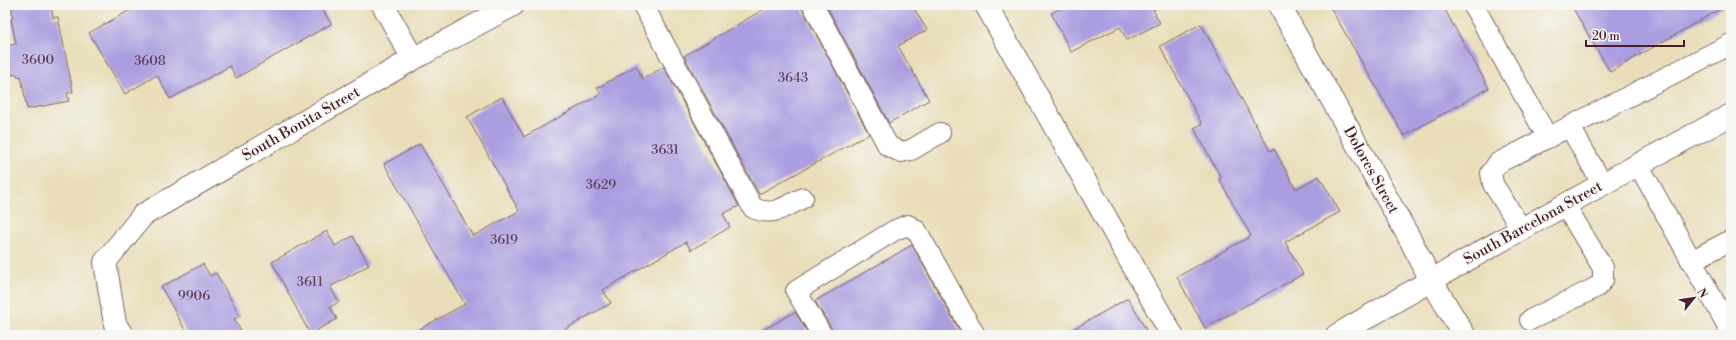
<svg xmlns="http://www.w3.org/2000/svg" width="1736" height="340" viewBox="0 0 1736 340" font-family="'Libre Bodoni',serif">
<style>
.building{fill:#aa9ee0}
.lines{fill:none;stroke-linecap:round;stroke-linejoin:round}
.service-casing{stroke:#82625d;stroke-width:22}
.minor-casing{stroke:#82625d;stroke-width:24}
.tertiary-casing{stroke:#82625d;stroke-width:24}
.secondary-casing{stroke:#82625d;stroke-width:24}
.service{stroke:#fff;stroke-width:20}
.minor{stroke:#fff;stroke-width:22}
.tertiary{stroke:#fff;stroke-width:22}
.secondary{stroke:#fff;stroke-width:22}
.labels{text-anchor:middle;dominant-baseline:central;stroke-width:3.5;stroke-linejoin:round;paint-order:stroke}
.number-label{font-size:13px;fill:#623f58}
.street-label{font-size:15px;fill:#4a1f2b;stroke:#f6f6f2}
</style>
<rect width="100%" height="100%" fill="#f6f6f2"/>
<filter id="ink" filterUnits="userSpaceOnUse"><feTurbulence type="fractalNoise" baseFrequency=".025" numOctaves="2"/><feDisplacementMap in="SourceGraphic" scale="8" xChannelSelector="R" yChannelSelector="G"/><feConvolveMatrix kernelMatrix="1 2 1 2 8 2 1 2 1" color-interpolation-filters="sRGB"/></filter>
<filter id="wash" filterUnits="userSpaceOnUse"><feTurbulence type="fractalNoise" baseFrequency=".012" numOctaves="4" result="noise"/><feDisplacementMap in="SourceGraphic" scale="16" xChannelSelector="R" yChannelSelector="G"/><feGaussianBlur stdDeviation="0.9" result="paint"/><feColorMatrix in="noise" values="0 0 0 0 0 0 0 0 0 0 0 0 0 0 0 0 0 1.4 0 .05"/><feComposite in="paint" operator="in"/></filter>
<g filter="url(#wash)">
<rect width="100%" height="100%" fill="#e9deb9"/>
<g id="blocks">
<!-- building -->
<g class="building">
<path d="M11,5H51L53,18L58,17L73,92L67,93L69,101L27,109L21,76L18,77L17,74L12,75L7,46L16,44L11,19L13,18Z"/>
<path d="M139,5H320L331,24L236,78L230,66L170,99L157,75L125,94L89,33Z"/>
<path d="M771,5H802L803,10L869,134L759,194L684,56Z"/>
<path d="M826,5H912L927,30L898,46L929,100L889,123Z"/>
<path d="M1067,5H1164L1153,10L1160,23L1127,40L1120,27L1071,52L1051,13Z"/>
<path d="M1329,5H1442L1489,88L1404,136Z"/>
<path d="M1571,5H1727L1610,72Z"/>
<path d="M1201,24L1270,151L1274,149L1296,189L1319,176L1340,212L1285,242L1303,274L1205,328L1177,277L1251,236L1219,179L1221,178L1194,128L1202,124L1160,46Z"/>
<path d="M636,66L643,79L664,67L739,206L723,214L730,227L691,250L686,242L603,290L611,303L555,335H409L465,304L384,164L420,144L473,236L519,211L467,117L502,97L524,137L601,94L597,88Z"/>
<path d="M327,231L335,246L353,236L369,265L330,287L339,302L330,307L337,319L310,334L272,262Z"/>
<path d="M912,245L962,335H833L832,329L815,301Z"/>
<path d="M203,264L210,276L216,273L240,316L234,319L243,335H188L161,287Z"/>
<path d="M1128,298L1149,335H1063Z"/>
<path d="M795,312L809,335H754Z"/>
</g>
</g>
</g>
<g filter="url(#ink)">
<use href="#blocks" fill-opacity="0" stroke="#82625d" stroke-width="1"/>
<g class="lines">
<!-- service casing -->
<g class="service-casing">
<g id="service">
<path d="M643,5L753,208C774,217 784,207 803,198"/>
<path d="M813,5L888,146L901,152L911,150L940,133"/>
<path d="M1473,5L1548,138"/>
<path d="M1570,127L1603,185"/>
<path d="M1638,164L1731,332"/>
<path d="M1522,230L1493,184L1491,173L1498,163L1731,44"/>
<path d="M1691,261L1731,240"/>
<path d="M1530,320L1597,287L1603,280V268L1565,205"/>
<path d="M822,335L796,291L895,230L908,225L917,231L975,335"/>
</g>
</g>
<!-- minor casing -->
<g class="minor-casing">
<g id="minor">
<path d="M383,5L413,59"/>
<path d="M986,5L1172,335"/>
<path d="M1279,5L1411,241L1431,280L1464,335"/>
</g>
</g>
<!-- tertiary casing -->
<g class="tertiary-casing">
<path id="tertiary" d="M122,335L115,324L105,262L143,215L413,59L513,5"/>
</g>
<!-- secondary casing -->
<g class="secondary-casing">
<path id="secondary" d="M1337,335C1467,259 1598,185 1731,115"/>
</g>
<!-- service -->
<use href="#service" class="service"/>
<!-- minor -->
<use href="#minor" class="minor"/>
<!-- tertiary -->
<use href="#tertiary" class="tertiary"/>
<!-- secondary -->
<use href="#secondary" class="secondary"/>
</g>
</g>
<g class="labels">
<!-- number labels -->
<g class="number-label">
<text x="38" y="60">3600</text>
<text x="150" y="61">3608</text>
<text x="793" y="78">3643</text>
<text x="665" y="150">3631</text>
<text x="601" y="185">3629</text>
<text x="504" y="240">3619</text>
<text x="310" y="282">3611</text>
<text x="194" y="296">9906</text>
</g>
<!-- street labels -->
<g class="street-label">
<text transform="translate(301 124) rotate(-30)">South Bonita Street</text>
<text transform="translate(1371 170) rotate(61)">Dolores Street</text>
<text transform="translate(1533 223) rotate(-29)">South Barcelona Street</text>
</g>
</g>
<!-- margin -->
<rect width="1736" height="340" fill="none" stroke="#f6f6f2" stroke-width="20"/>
<!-- north arrow -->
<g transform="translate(1694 298) rotate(60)" stroke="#f6f6f2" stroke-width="3" paint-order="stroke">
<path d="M0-3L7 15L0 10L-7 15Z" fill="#4a1f2b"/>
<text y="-6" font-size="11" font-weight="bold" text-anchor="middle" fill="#4a1f2b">N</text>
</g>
<!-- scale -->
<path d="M1586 40v6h98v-6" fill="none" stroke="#4a1f2b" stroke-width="2"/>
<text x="1592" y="40" font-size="12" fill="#4a1f2b" stroke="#f6f6f2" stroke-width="3" paint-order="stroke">20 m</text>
</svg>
